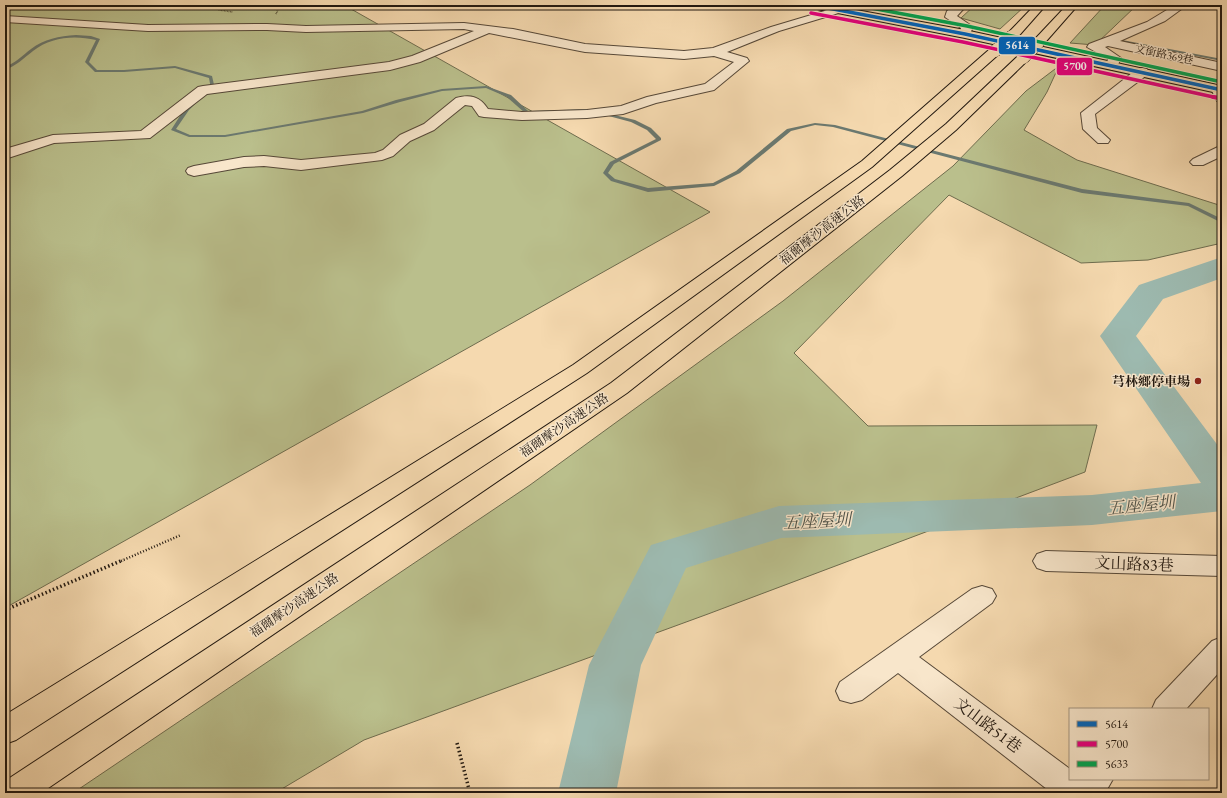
<svg xmlns="http://www.w3.org/2000/svg" width="1227" height="798" viewBox="0 0 1227 798" font-family="'EB Garamond','Noto Serif TC',serif">
<style>
.green{fill:#babf8c;stroke:#6e6c4e}
.lines{fill:none;stroke-linecap:round;stroke-linejoin:round}
.stream{fill:#6b7970;fill-rule:evenodd}
.river{fill:#9dbab0;fill-rule:evenodd}
.minor-casing{stroke:#564838;stroke-width:2}
.major-casing{stroke:#211810;stroke-width:2}
.highway-casing{stroke:#211810;stroke-width:2}
.path-far2{stroke:#211810;stroke-width:1.5;stroke-dasharray:0.5 1;stroke-linecap:butt}
.path-far1{stroke:#211810;stroke-width:2.5;stroke-dasharray:1 2;stroke-linecap:butt}
.path{stroke:#211810;stroke-width:3.5;stroke-dasharray:1.5 2.5;stroke-linecap:butt}
.minor{fill:#f8e6cb;fill-rule:evenodd}
.major{fill:#f5d9af;fill-rule:evenodd}
.highway{fill:#f5d9af;fill-rule:evenodd}
.highway-bridge-casing{stroke:#211810;stroke-width:13;stroke-linecap:butt}
.highway-bridge{stroke:#f5d9af;stroke-width:12}
.bus-1-casing{stroke:#f8e6cb;stroke-width:5}
.bus-2-far1-casing{stroke:#f8e6cb;stroke-width:5}
.bus-2-casing{stroke:#f8e6cb;stroke-width:6}
.bus-3-casing{stroke:#f8e6cb;stroke-width:5}
.bus-1{stroke:#0065bd;stroke-width:3.5}
.bus-2-far1{stroke:#e5007d;stroke-width:3.5}
.bus-2{stroke:#e5007d;stroke-width:4}
.bus-3{stroke:#00a651;stroke-width:3.5}
.poi-dot{fill:#8f2418;stroke:#f8e6cb;stroke-width:1.5}
.labels{text-anchor:middle;dominant-baseline:central;stroke-width:3;stroke-linejoin:round;paint-order:stroke}
.far-street-label{font-size:11px;fill:#211810;stroke:#f8e6cb}
.street-label{font-size:13px;fill:#211810;stroke:#f8e6cb}
.poi-label{font-size:13px;font-weight:bold;fill:#211810;stroke:#f8e6cb;text-anchor:end}
.near-street-label{font-size:16px;fill:#211810;stroke:#f8e6cb}
.near-water-label{font-size:17px;font-style:italic;fill:#4c5148;stroke:#f8e6cb}
.line-badge{stroke:#f8e6cb;stroke-width:1.5}
.badge-label{font-size:11px;text-anchor:middle;font-weight:bold;fill:#fff}
</style>
<rect width="100%" height="100%" fill="#f5d9af"/>
<filter id="stains"><feTurbulence type="fractalNoise" baseFrequency=".005" numOctaves="4"/><feColorMatrix values="0 0 0 0 .2 0 0 0 0 .09 0 0 0 0 .02 0 0 0 .5 -.17"/></filter>
<radialGradient id="worn" r=".72"><stop offset=".6" stop-color="#630" stop-opacity="0"/><stop offset="1" stop-color="#630" stop-opacity=".3"/></radialGradient>
<!-- green -->
<g class="green">
<path d="M5,5H344L710,212L5,608Z"/>
<path d="M975,5H1026L1000,29L961,18Z"/>
<path d="M1105,5H1137L1095,45L1070,43Z"/>
<path d="M1059,66L1047,92L1024,130L1077,160L1222,206V243L1148,260L1081,263L949,195L794,353L868,426L1097,425L1085,472L708,614L364,740L275,793H73L530,485L783,301L953,166L1026,91Z"/>
</g>
<g class="lines">
<!-- stream -->
<g class="stream">
<path d="M76,35L91,36L100,39L89,62L97,70H124L175,66L212,76L215,89L211,93L207,92L211,89L209,78L175,68L124,72H95L85,62L96,40C74,35 51,37 33,51C24,58 16,66 5,70V67C15,63 22,56 31,49C44,39 59,36 76,35Z"/>
<path d="M1122,40L1222,59V61L1121,42L1120,41Z"/>
<path d="M486,86L511,95L528,111L590,109L635,120L651,128L661,138V140L614,164L608,173L615,179L648,188L713,183L736,171L787,129L815,123L835,125L1082,189L1189,203L1222,219V223L1188,206L1082,193L833,127L815,125L791,131L740,173L714,186L648,192L611,181L603,173L610,162L656,139L647,130L631,122L590,111L525,113L507,97L486,88L442,91L400,102L363,113L225,137H189L171,130L185,108L193,103L195,104L189,110L176,129L190,135H225L362,111L396,100L442,89Z"/>
</g>
<!-- river -->
<path class="river" d="M1222,257V278L1163,299L1136,336L1222,451V511L1092,525L781,538L686,568L641,665L616,793H558L589,665L651,545L779,506L1092,495L1201,483L1100,336L1139,285Z"/>
<!-- minor casing -->
<g class="minor-casing">
<g id="minor">
<path d="M955,5H967L957,16L973,27L969,36H961L959,34L961,28L945,17L947,11Z"/>
<path d="M1175,5H1187L1165,21L1120,41L1222,63V71L1108,46L1105,47L1121,58L1116,69L1112,70L1106,66L1108,59L1087,47L1089,44L1147,22Z"/>
<path d="M838,7L844,10L842,12L779,31L727,52L747,58L749,61L714,90L656,103L623,114L587,118L522,120L484,117L479,116L472,106L465,105L434,130L410,141L393,156L382,160L301,170L264,166L244,167L194,176L188,174L186,171L188,168L194,166L244,157L264,156L301,160L375,153L383,150L400,135L424,124L456,98C471,94 480,97 488,109L522,112L587,110L621,106L647,97L705,84L734,62L714,56L684,59L585,52L489,33L420,62L390,70L207,94L150,138L54,143L5,159V149L53,135L141,131L198,87L203,86L389,62L412,56L474,31L464,29L306,32L267,30L148,31L5,22V16L148,25L267,24L306,26L464,23L513,29L585,44L684,51L713,48L771,27Z"/>
<path d="M1142,68L1147,69L1148,72L1147,75L1095,114L1097,128L1110,140L1108,143H1098L1083,129L1081,113L1137,69Z"/>
<path d="M1218,85L1222,86V102L1217,101L1211,89L1213,86Z"/>
<path d="M1222,145V156L1203,165H1193L1190,162L1193,159Z"/>
<path d="M1046,551L1222,556V576L1046,571L1037,568L1033,561L1037,554Z"/>
<path d="M982,586L992,589L996,596L992,603L919,657L1070,769V779H1113L1105,793H1052L898,673L862,700L851,703L840,700L836,691L840,682L972,589Z"/>
<path d="M1222,637V669L1186,709H1152L1156,700L1212,641Z"/>
</g>
</g>
<!-- major casing -->
<g class="major-casing">
<path id="major" d="M807,5H829L965,30L1222,86V94L965,38L812,8Z"/>
</g>
<!-- highway casing -->
<g class="highway-casing">
<g id="highway">
<path d="M1035,5H1046L1016,39H1008L1006,36L1008,33Z"/>
<path d="M1067,5H1078L1042,46H1034L1032,43L1034,40Z"/>
<path d="M995,47L999,48L1001,51L999,54L872,167L587,373L16,740L5,744V715L573,365L862,161L991,48Z"/>
<path d="M1023,54L1029,58L1027,61L956,130L902,176L627,393L41,793H5V781L611,383L890,170L946,124L1019,55Z"/>
</g>
</g>
<!-- path-far2 -->
<g class="path-far2">
<path d="M209,5L219,10L233,12"/>
<path d="M276,14L280,5"/>
</g>
<!-- path-far1 -->
<path class="path-far1" d="M121,561L181,535"/>
<!-- path -->
<g class="path">
<path d="M5,610L123,560"/>
<path d="M457,743L470,793"/>
</g>
<!-- minor -->
<use href="#minor" class="minor"/>
<!-- major -->
<use href="#major" class="major"/>
<!-- highway -->
<use href="#highway" class="highway"/>
<!-- highway-bridge casing -->
<g class="highway-bridge-casing">
<g id="highway-bridge">
<path d="M995,51L1012,36"/>
<path d="M1023,58L1038,43"/>
</g>
</g>
<!-- highway-bridge -->
<use href="#highway-bridge" class="highway-bridge"/>
<!-- bus-1 casing -->
<g class="bus-1-casing">
<path id="bus-1" d="M812,5L965,34L1222,90"/>
</g>
<!-- bus-2-far1 casing -->
<g class="bus-2-far1-casing">
<path id="bus-2-far1" d="M811,13L963,42L1218,98"/>
</g>
<!-- bus-2 casing -->
<g class="bus-2-casing">
<path id="bus-2" d="M1213,97L1220,98"/>
</g>
<!-- bus-3 casing -->
<g class="bus-3-casing">
<path id="bus-3" d="M855,5L967,26L1222,82"/>
</g>
<!-- bus-1 -->
<use href="#bus-1" class="bus-1"/>
<!-- bus-2-far1 -->
<use href="#bus-2-far1" class="bus-2-far1"/>
<!-- bus-2 -->
<use href="#bus-2" class="bus-2"/>
<!-- bus-3 -->
<use href="#bus-3" class="bus-3"/>
</g>
<!-- markers -->
<circle class="poi-dot" cx="1198" cy="381" r="4"/>
<g class="labels">
<!-- far-street labels -->
<g class="far-street-label">
<text transform="translate(1164 54) rotate(12)">文銜路369巷</text>
</g>
<!-- street labels -->
<g class="street-label">
<text transform="translate(822 230) rotate(-38)">福爾摩沙高速公路</text>
<text transform="translate(564 425) rotate(-34)">福爾摩沙高速公路</text>
<text transform="translate(294 605) rotate(-34)">福爾摩沙高速公路</text>
</g>
<!-- poi labels -->
<g class="poi-label">
<text x="1190" y="381">芎林鄉停車場</text>
</g>
<!-- near-street labels -->
<g class="near-street-label">
<text transform="translate(1134 564) rotate(2)">文山路83巷</text>
<text transform="translate(988 725) rotate(37)">文山路51巷</text>
</g>
<!-- near-water labels -->
<g class="near-water-label">
<text transform="translate(1141 505) rotate(-6)">五座屋圳</text>
<text transform="translate(817 521) rotate(-3)">五座屋圳</text>
</g>
</g>
<g class="line-badge">
<rect x="998" y="36" width="38" height="19" rx="4" fill="#0065bd"/>
<rect x="1056" y="57" width="37" height="19" rx="4" fill="#e5007d"/>
</g>
<g class="badge-label">
<text x="1017" y="49">5614</text>
<text x="1075" y="70">5700</text>
</g>
<!-- margin -->
<rect width="1227" height="798" fill="none" stroke="#f5d9af" stroke-width="20"/>
<rect x="6" y="6" width="1215" height="786" fill="none" stroke="#211810" stroke-width="2"/>
<rect x="10" y="10" width="1207" height="778" fill="none" stroke="#211810"/>
<!-- legend -->
<rect x="1069" y="708" width="140" height="72" fill="#f8e6cb" stroke="#a29480"/>
<rect x="1077" y="721" width="20" height="6" fill="#0065bd" stroke="#a29480"/>
<text x="1105" y="728" font-size="12" fill="#211810">5614</text>
<rect x="1077" y="741" width="20" height="6" fill="#e5007d" stroke="#a29480"/>
<text x="1105" y="748" font-size="12" fill="#211810">5700</text>
<rect x="1077" y="761" width="20" height="6" fill="#00a651" stroke="#a29480"/>
<text x="1105" y="768" font-size="12" fill="#211810">5633</text>
<rect width="100%" height="100%" filter="url(#stains)"/>
<rect width="100%" height="100%" fill="url(#worn)"/>
</svg>
